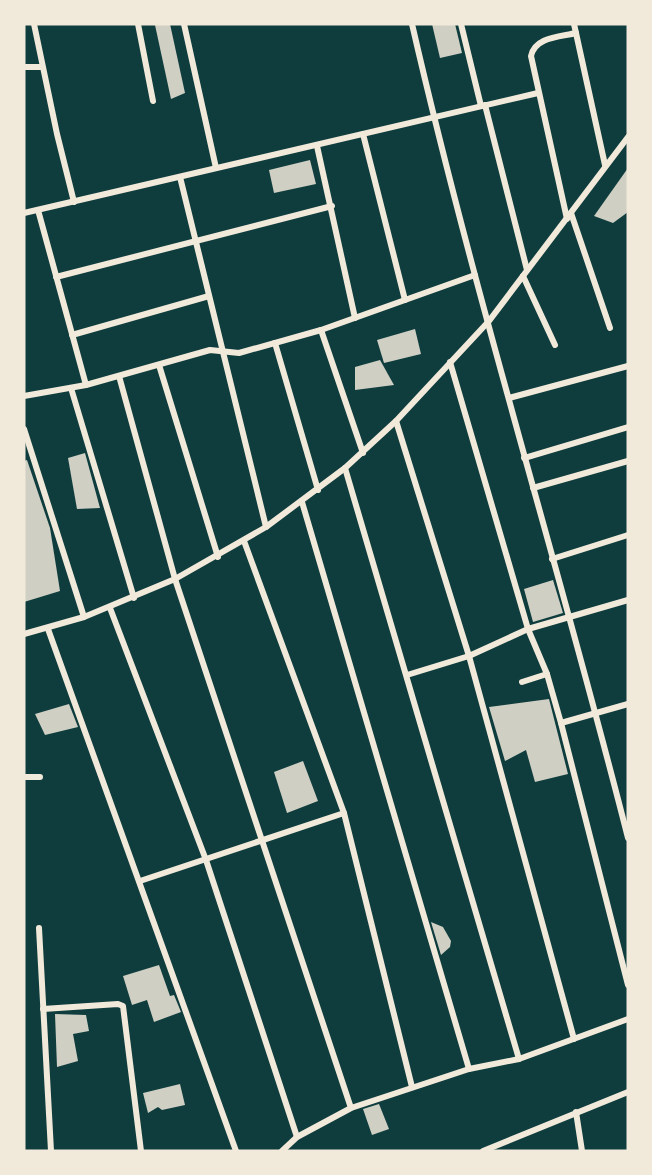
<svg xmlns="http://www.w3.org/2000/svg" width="652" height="1175" viewBox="0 0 652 1175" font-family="'Roboto Condensed',sans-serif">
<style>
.building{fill:#cfcfc3}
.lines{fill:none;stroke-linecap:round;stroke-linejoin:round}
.minor{stroke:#f1e9da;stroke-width:6}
</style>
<rect width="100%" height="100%" fill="#0f3d3e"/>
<!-- building -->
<g class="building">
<path d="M170,24L185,93L171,99L155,25Z"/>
<path d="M432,24H455L462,53L440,58Z"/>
<path d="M310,160L316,184L274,193L269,170Z"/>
<path d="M628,168V212L613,223L594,216Z"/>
<path d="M415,329L421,354L384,363L377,340Z"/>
<path d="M380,360L394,385L355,390V367Z"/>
<path d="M85,453L100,508L77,509L68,458Z"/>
<path d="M27,460L50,528L60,591L24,602V461Z"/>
<path d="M553,580L563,613L533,622L524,589Z"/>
<path d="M549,699L568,774L535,782L526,750L505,761L489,707Z"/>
<path d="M69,704L78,727L45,735L35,714Z"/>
<path d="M303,761L318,801L287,813L274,772Z"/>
<path d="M431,922L443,927L451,941L450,947L441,955Z"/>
<path d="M159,965L170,996L174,995L181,1012L154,1022L147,1000L132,1005L123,976Z"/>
<path d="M55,1014L86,1015L89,1031L73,1034L78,1061L57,1067Z"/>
<path d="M180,1084L185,1105L162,1110L158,1107L148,1113L143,1093Z"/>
<path d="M379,1104L389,1129L372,1135L363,1109Z"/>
</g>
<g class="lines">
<!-- minor -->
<g class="minor">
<path d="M34,24L57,134L74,202"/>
<path d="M138,24L153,101"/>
<path d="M184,24L216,168"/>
<path d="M412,24C475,298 559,566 628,838"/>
<path d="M461,24L481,106"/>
<path d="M574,24L605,165"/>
<path d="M24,67H42"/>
<path d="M485,105L527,270"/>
<path d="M363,134L405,300"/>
<path d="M317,146L355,318"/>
<path d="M180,177L266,527"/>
<path d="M38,210L86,385"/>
<path d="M24,213L538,93"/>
<path d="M571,213L610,328"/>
<path d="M567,219L531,56C535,37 559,37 576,33"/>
<path d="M523,276L555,345"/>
<path d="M56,277L332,206"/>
<path d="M321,330L363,453"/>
<path d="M72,335L209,296"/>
<path d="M275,343L318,490"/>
<path d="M450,362L528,629L547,674L561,723L628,985"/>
<path d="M159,365L218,557"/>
<path d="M119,376L175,579L351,1108"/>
<path d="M71,388L134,598"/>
<path d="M24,396L86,385L210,350L239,353L321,330L475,275"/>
<path d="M509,398L628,366"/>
<path d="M396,421L469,656L574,1039"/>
<path d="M24,429L84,617"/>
<path d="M524,458L628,427"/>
<path d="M345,468L519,1059"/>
<path d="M533,488L628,461"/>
<path d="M302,502L469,1069"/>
<path d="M244,541L344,813L412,1087"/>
<path d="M552,559L628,535"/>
<path d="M110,608L206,860L297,1137"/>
<path d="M48,629L236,1151"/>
<path d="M24,634L84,617L175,579L266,527L345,468L396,421L489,321L628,137"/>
<path d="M407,675L469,656L528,629L628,600"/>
<path d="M522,682L547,674"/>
<path d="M561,723L628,704"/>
<path d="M24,777H40"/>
<path d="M140,881L344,813"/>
<path d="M39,928L51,1151"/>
<path d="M43,1009L118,1004L123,1006L141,1151"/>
<path d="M576,1112L582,1151"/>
<path d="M282,1151L297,1137L351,1108L469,1069L519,1059L628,1019"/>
<path d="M483,1151L628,1092"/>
</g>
</g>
<!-- border -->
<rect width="652" height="1175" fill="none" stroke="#f1e9da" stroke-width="51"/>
</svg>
